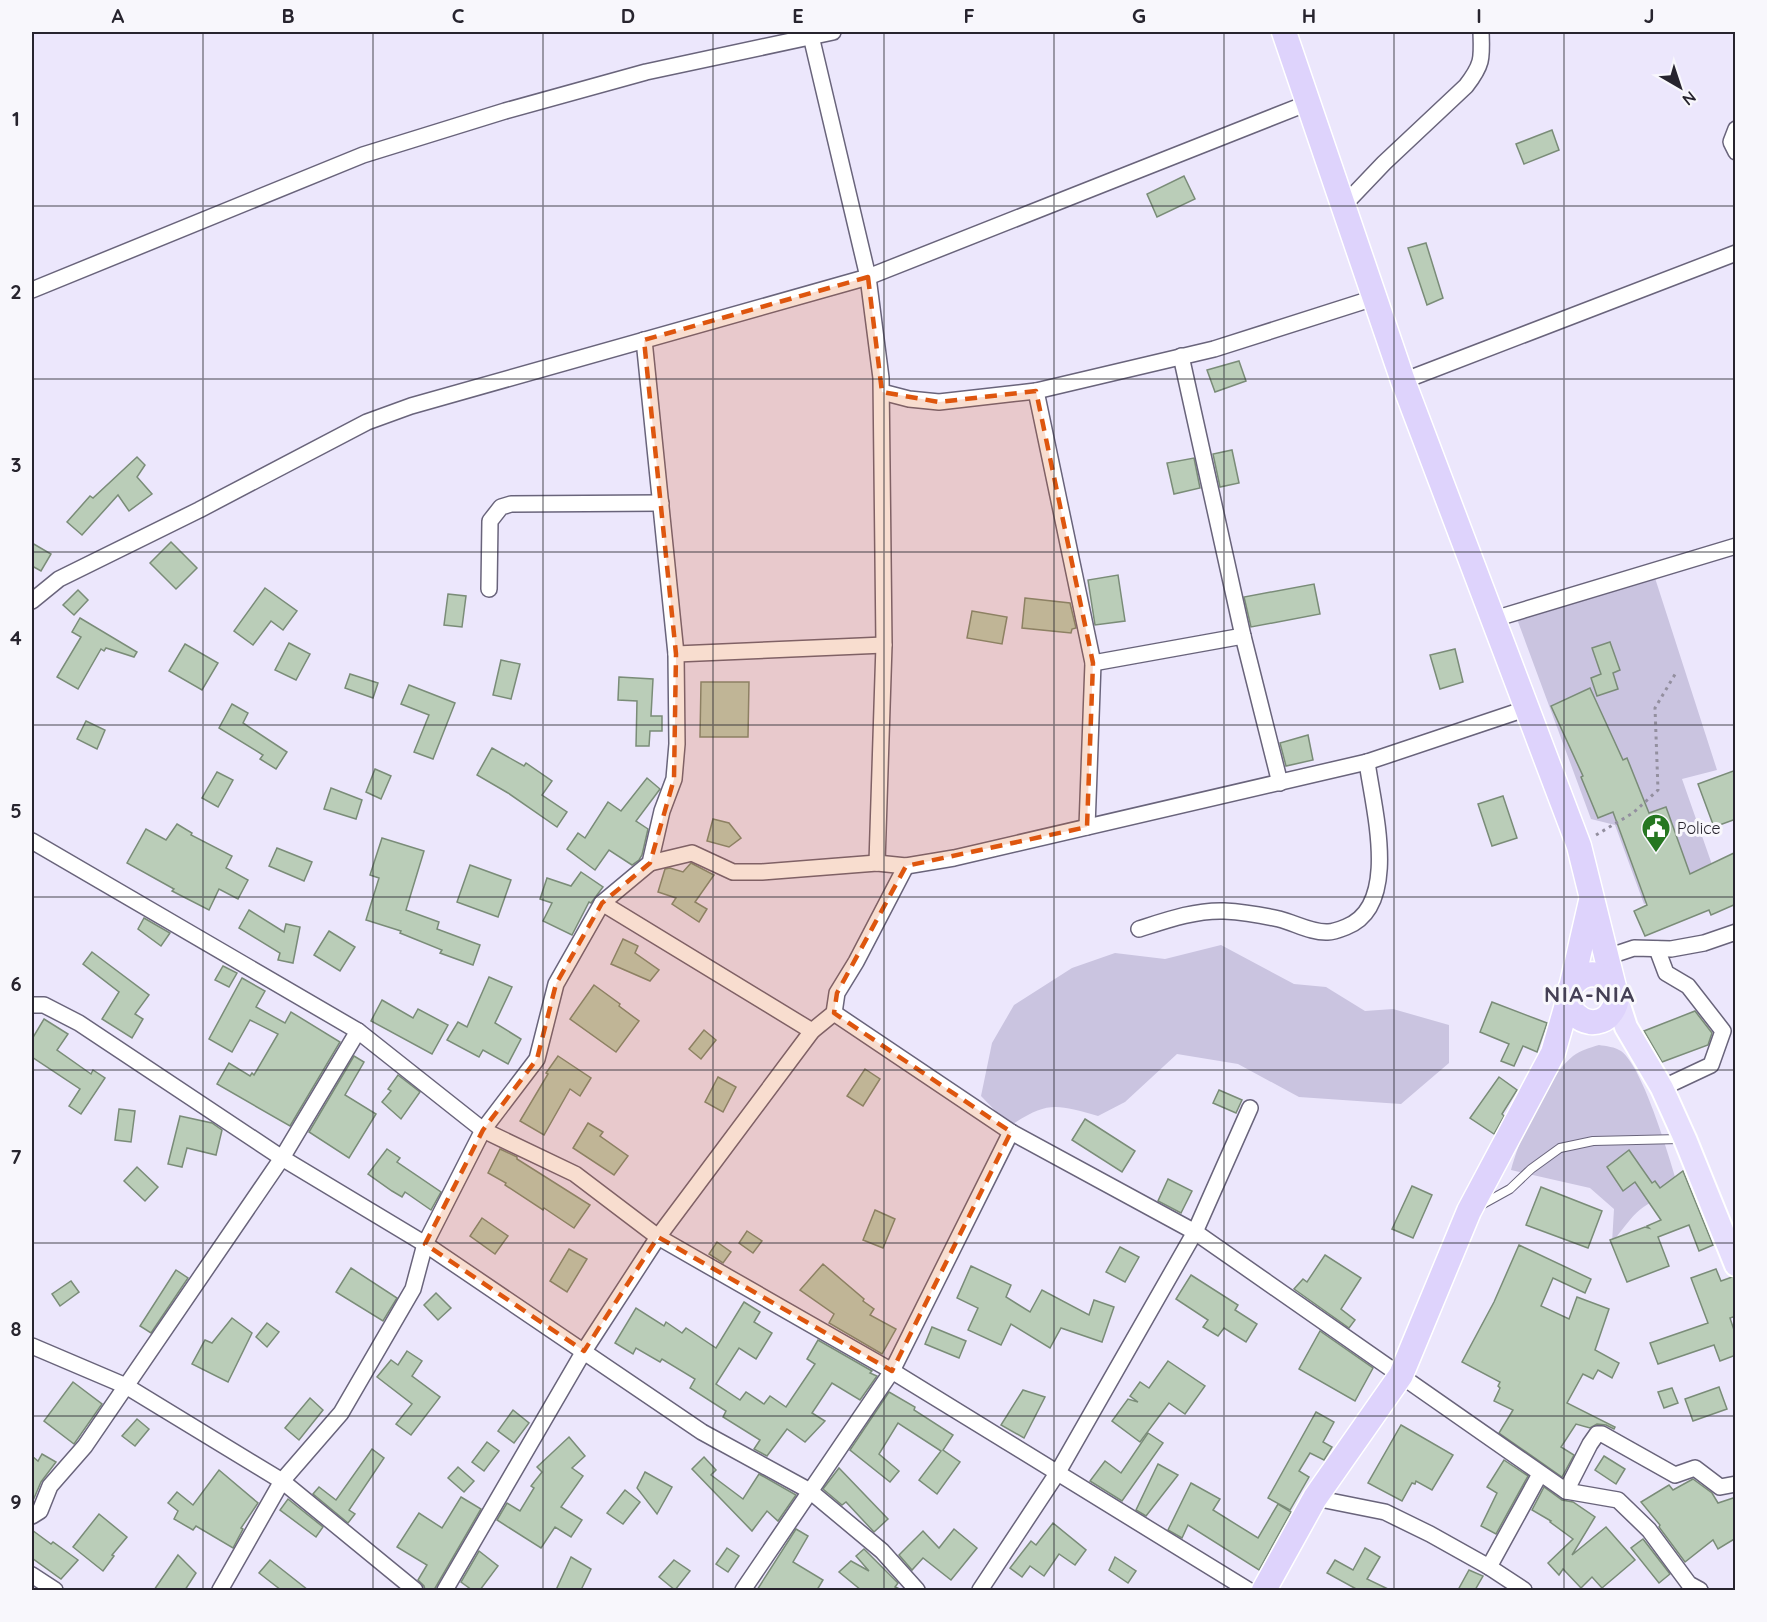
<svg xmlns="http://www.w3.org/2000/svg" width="1767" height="1622" viewBox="0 0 1767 1622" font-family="Quicksand,sans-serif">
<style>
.green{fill:#cac4e0}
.building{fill:#bacdb8;stroke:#7a8c78;stroke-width:1.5}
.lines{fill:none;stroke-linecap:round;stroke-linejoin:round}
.service-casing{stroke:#69647b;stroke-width:10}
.minor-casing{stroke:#69647b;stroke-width:18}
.primary-casing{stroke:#fff;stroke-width:26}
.trunk-casing{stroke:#fff;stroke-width:27}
.path{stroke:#938f9f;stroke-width:3;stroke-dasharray:3 4.5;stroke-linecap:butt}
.service{stroke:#fff;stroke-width:8}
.minor{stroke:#fff;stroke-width:15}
.primary{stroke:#e6defd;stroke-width:22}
.trunk{stroke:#ded3fc;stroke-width:24}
.marked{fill:#de560e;fill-opacity:0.2;stroke:#de560e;stroke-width:4.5;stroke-dasharray:12 8;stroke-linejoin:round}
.grid{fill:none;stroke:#27242e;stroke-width:1.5;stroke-opacity:0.55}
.labels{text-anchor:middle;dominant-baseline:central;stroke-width:6;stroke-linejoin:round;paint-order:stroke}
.poi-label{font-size:16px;fill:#27242e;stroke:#f8f7fc;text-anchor:start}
.district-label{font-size:22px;font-weight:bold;letter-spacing:1.5px;fill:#454055;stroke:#f8f7fc}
.neatline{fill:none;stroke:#27242e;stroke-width:2}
.grid-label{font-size:20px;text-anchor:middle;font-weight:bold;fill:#27242e}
</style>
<rect width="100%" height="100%" fill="#ece7fc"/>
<!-- green -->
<g class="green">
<path d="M1655,578L1717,770L1682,779L1716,876L1644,904L1615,825L1591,819L1517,619Z"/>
<path d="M1221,945L1294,984L1326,987L1365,1011L1393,1009L1449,1025V1063L1401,1104L1299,1097L1238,1064L1177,1054L1125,1102L1098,1116C1056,1104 1047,1101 1010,1126L981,1096L992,1043L1014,1005L1072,968L1115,953L1165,959Z"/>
<path d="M1599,1045C1606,1046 1615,1047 1621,1051C1644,1068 1671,1163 1680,1193C1641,1201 1635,1213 1612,1243L1614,1209L1590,1188L1511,1170C1519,1138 1547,1077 1573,1056C1581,1050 1589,1048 1599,1045Z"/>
</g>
<!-- building -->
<g class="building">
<path d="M1552,130L1559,150L1524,164L1516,144Z"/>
<path d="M1184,176L1195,199L1157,217L1147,194Z"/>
<path d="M1426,243L1443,298L1427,305L1408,248Z"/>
<path d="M1239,361L1246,381L1215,392L1207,370Z"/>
<path d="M1232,450L1239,483L1220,487L1213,454Z"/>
<path d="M137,457L145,465L137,477L152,494L129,511L118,495L82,535L67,522L90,496L93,498Z"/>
<path d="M1194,458L1200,488L1174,494L1167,463Z"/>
<path d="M171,542L197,568L176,589L150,563Z"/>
<path d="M32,543L51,554L41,571L32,566Z"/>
<path d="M1118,575L1125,621L1095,625L1088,580Z"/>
<path d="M1314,584L1320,614L1251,627L1244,597Z"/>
<path d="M265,588L297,611L283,630L271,621L253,645L234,631Z"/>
<path d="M78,590L88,600L74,615L63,605Z"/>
<path d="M448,594L466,596L462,627L444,625Z"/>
<path d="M1025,598L1070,603L1076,628L1072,629L1071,633L1022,628Z"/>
<path d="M972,611L1007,617L1002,644L967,638Z"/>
<path d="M80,618L137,652L134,657L106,648L104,651L101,649L78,689L57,677L81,637L72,632Z"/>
<path d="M1610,642L1620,670L1613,673L1618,689L1597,696L1591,678L1601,674L1592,648Z"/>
<path d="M289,643L310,654L296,680L275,670Z"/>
<path d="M185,644L218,663L202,690L169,671Z"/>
<path d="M1455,649L1463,682L1440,689L1430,655Z"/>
<path d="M501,660L520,664L511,699L493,695Z"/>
<path d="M350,674L378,683L373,698L345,688Z"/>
<path d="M619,677L653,679L651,716H662V731H650L649,746H636L637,701L618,700Z"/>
<path d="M701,682H749L748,737H700Z"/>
<path d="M409,685L455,703L433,759L414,752L429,715L401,704Z"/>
<path d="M1590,688L1623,760L1627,758L1649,813L1666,807L1690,874L1736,852V904L1711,915L1709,910L1645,936L1634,911L1647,905L1613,812L1598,818L1581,777L1583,776L1551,706Z"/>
<path d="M232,704L248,713L243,723L287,752L276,769L260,759L263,755L219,728Z"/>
<path d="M86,721L105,730L97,749L77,739Z"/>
<path d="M1308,735L1313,760L1286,766L1280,743Z"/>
<path d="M492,748L524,766L526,763L552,781L542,795L567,812L557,827L508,793L477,775Z"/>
<path d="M375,769L391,776L381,799L366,792Z"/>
<path d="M1736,770V819L1714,827L1698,784Z"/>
<path d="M217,772L233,780L218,807L202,798Z"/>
<path d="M647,778L660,789L636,821L648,829L642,855L639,860L632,865L609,850L595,870L567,849L578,833L585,838L608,802L621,811Z"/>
<path d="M331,788L362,800L356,819L324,809Z"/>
<path d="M1503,796L1517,838L1492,846L1478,804Z"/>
<path d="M713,819L729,823L741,838L729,847L707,841Z"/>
<path d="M177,824L192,833L191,835L232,856L226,868L248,880L238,899L219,889L209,910L172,891L174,889L127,863L146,829L166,840Z"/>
<path d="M382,838L424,851L406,910L439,922L437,929L480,945L473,965L440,953L442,950L400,933L401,931L366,920L379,878L370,875Z"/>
<path d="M277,848L312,862L304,881L269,866Z"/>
<path d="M691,863L714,875L695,902L707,909L699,922L672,904L676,898L658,892L665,869L670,868L683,872Z"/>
<path d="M470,865L511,880L498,917L457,902Z"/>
<path d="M581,872L603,887L591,903L589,902L572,935L543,921L552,903L540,899L547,878L571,886Z"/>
<path d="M249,910L284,932L286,924L300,927L293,963L278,960L280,953L239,928Z"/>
<path d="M144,918L170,933L161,946L138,929Z"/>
<path d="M329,931L355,947L340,971L314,955Z"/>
<path d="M623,939L638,946L635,953L659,970L650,981L611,964Z"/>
<path d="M92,952L149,995L135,1014L143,1019L132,1038L102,1019L119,992L83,964Z"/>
<path d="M223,966L237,973L229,987L215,980Z"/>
<path d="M489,977L512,987L495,1023L521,1039L508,1064L483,1050L479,1057L447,1040L458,1022L467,1027Z"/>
<path d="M242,978L265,991L256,1007L285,1023L291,1012L340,1042L290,1126L217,1084L229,1063L250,1076L252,1073L254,1075L278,1034L250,1020L232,1052L209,1039Z"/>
<path d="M594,985L620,1004L619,1006L639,1021L616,1052L570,1019Z"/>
<path d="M382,1000L413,1018L418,1009L448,1025L432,1054L371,1021Z"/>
<path d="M1492,1002L1547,1023L1537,1052L1523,1046L1514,1066L1501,1061L1509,1044L1480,1032Z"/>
<path d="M1695,1011L1712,1033L1708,1045L1662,1062L1644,1031Z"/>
<path d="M44,1019L68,1034L57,1050L91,1074L93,1070L105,1078L81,1114L69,1106L80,1089L32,1057V1039Z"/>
<path d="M704,1030L716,1040L701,1059L689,1049Z"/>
<path d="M354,1056L364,1062L345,1095L376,1114L349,1158L309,1132Z"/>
<path d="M558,1056L591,1078L580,1096L570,1089L544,1135L520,1121L548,1074L546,1073Z"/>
<path d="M865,1069L880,1079L863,1106L847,1096Z"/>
<path d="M398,1075L420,1092L401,1119L382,1102L391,1091L388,1089Z"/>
<path d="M718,1077L736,1087L723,1112L705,1102Z"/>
<path d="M1499,1077L1517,1090L1502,1114L1504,1116L1494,1134L1470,1118Z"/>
<path d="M1219,1090L1242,1100L1236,1113L1213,1103Z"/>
<path d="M119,1109L135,1111L131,1142L115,1140Z"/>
<path d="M180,1116L212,1123L222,1130L216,1155L187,1148L182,1167L168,1164Z"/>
<path d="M1085,1119L1135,1151L1122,1172L1072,1140Z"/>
<path d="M588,1123L603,1132L600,1136L628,1156L614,1175L573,1148Z"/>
<path d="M387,1149L400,1158L397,1162L441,1192L431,1210L405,1192L402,1197L392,1191L368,1174Z"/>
<path d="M500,1149L517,1157V1159L590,1205L574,1228L544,1208L543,1210L505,1185L506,1183L488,1173Z"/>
<path d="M1629,1150L1652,1183L1655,1181L1660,1188L1683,1171L1713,1245L1699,1251L1689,1225L1658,1237L1669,1266L1627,1282L1610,1240L1645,1227L1649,1228L1647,1226L1661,1220L1635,1182L1623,1191L1607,1167Z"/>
<path d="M137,1167L158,1187L145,1201L124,1181Z"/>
<path d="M1168,1179L1192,1191L1181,1213L1158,1201Z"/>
<path d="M1412,1186L1432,1195L1413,1238L1392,1229Z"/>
<path d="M1541,1187L1602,1211L1588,1248L1526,1225Z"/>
<path d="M875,1210L895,1219L883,1248L863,1240Z"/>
<path d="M482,1218L508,1236L495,1254L470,1236Z"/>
<path d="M747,1231L762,1241L753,1253L739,1243Z"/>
<path d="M717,1242L731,1252L723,1263L709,1254Z"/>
<path d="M1519,1245L1591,1279L1585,1293L1553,1278L1541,1306L1569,1319L1577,1297L1609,1309L1595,1350L1619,1363L1612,1378L1598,1370L1593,1379L1583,1374L1567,1403L1615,1427L1614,1429L1606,1425L1597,1424L1590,1428L1576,1424L1561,1447L1574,1455L1562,1477L1499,1433L1513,1410L1494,1401L1500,1388L1498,1386L1500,1382L1462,1362L1494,1302Z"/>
<path d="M1120,1247L1139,1257L1125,1282L1106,1272Z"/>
<path d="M569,1249L587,1259L567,1292L550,1281Z"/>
<path d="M1325,1255L1361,1278L1341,1309L1355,1320L1349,1328L1294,1289L1303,1279L1307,1282Z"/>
<path d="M823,1264L864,1299L863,1301L874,1309L870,1315L896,1329L882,1354L829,1323L834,1314L800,1290Z"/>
<path d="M971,1266L1011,1285L1006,1297L1030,1312L1042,1290L1089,1315L1094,1300L1114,1307L1102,1342L1061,1328L1050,1348L1011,1324L1001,1345L968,1330L978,1308L957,1298Z"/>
<path d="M351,1268L397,1298L383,1321L336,1292Z"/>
<path d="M1716,1269L1721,1281L1732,1277L1736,1278V1316L1730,1318L1736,1336V1355L1720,1361L1714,1345L1658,1364L1650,1343L1708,1323L1691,1278Z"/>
<path d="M176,1270L188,1278L151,1333L140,1326Z"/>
<path d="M1191,1275L1238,1305L1235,1310L1257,1324L1246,1342L1224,1328L1218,1336L1203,1327L1208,1320L1176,1299Z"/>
<path d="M71,1281L79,1292L60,1306L52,1294Z"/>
<path d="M436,1293L451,1308L438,1320L424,1305Z"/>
<path d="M744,1302L760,1312L754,1322L772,1333L756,1359L739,1348L716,1384L740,1400L746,1392L764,1404L770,1396L786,1407L815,1364L807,1359L818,1340L872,1371L870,1373L877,1376L860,1400L832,1383L812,1413L825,1421L805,1442L787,1429L767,1456L754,1449L760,1440L723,1417L726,1411L690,1388L695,1379L662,1359L660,1362L636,1348L633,1354L615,1343L636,1308L664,1326L666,1322L682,1333L686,1328L716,1348Z"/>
<path d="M232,1318L252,1333L228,1382L192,1364L205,1340L212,1343Z"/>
<path d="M267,1323L279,1332L267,1347L256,1337Z"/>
<path d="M932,1327L966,1341L959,1358L925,1344Z"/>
<path d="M1320,1331L1373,1368L1355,1401L1299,1369Z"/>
<path d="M407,1351L422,1361L412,1376L440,1397L411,1435L396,1424L412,1404L377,1377L391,1360L398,1365Z"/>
<path d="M1168,1361L1205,1386L1185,1414L1169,1403L1140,1442L1112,1421L1128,1399L1138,1402L1130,1396L1140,1382L1149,1388Z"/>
<path d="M73,1382L102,1404L74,1444L44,1421Z"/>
<path d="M1719,1387L1727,1409L1693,1421L1685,1399Z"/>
<path d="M1672,1388L1678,1403L1664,1408L1658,1392Z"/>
<path d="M1023,1390L1045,1397L1024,1438L1001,1425Z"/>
<path d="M889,1392L915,1407L914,1410L953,1435L943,1450L960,1462L937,1494L919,1480L941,1451L898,1423L879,1454L899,1471L890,1482L850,1450Z"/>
<path d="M310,1398L323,1410L299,1440L285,1428Z"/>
<path d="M513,1410L529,1423L514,1443L498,1431Z"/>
<path d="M1316,1412L1334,1422L1323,1442L1332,1447L1324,1460L1310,1453L1299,1471L1309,1477L1290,1510L1268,1498Z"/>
<path d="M137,1419L149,1429L135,1446L122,1436Z"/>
<path d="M1401,1425L1453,1455L1432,1490L1416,1481L1415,1484L1412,1483L1402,1501L1368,1483Z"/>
<path d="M1148,1433L1163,1443L1122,1501L1090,1481L1105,1461L1121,1473Z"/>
<path d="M569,1437L585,1456L572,1468L583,1476L561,1507L582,1520L571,1537L555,1527L541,1548L497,1520L507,1503L520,1511L534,1488L531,1486L542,1472L537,1467Z"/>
<path d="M487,1442L499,1451L484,1471L472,1462Z"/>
<path d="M372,1449L384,1458L349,1510L355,1514L348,1523L313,1494L319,1487L336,1500Z"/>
<path d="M42,1454L56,1462L41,1482L32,1503V1456L38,1461Z"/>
<path d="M1604,1456L1625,1469L1616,1484L1595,1470Z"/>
<path d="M704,1457L716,1470L711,1475L743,1499L759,1474L796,1495L778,1521L767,1511L752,1531L692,1469Z"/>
<path d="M1504,1460L1528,1476L1496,1534L1481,1526L1497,1493L1487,1487Z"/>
<path d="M1158,1464L1178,1475L1146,1516L1136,1510Z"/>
<path d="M458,1467L474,1481L464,1492L448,1478Z"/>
<path d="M839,1468L888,1519L874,1532L846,1502L842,1505L823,1489Z"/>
<path d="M219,1470L258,1503L241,1528L243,1529L233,1548L196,1526L193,1530L174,1519L178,1511L168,1503L177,1492L193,1505Z"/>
<path d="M645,1472L672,1487L657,1514L637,1488Z"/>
<path d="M1693,1479L1712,1493L1718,1503L1736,1497V1538L1718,1549L1713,1540L1685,1562L1659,1527L1660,1525L1641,1502L1669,1485L1673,1490Z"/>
<path d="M1191,1483L1220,1499L1213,1510L1258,1538L1278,1504L1291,1512L1259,1570L1188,1525L1182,1538L1168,1530Z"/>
<path d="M1544,1487L1562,1500L1573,1502L1595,1517L1572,1555L1606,1527L1635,1560L1602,1588L1592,1577L1581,1588L1563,1569L1559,1575L1548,1563L1573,1539L1550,1522L1551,1521L1532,1510Z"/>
<path d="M625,1490L640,1502L623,1524L607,1513Z"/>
<path d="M461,1497L481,1509L434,1590H425L424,1586L418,1580L427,1565L397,1547L419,1513L442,1528Z"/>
<path d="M288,1499L323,1527L316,1537L280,1510Z"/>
<path d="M99,1514L127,1537L112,1555L114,1556L103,1571L73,1547Z"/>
<path d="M1053,1523L1086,1550L1075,1565L1059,1554L1044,1576L1030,1566L1022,1577L1010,1568L1031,1541L1036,1545Z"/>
<path d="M796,1529L808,1536L793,1562L823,1580L817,1590H757Z"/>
<path d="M954,1529L977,1548L951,1580L923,1558L912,1570L899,1555L923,1531L939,1548Z"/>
<path d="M32,1530L51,1544L53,1542L78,1560L61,1579L32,1558Z"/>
<path d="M1643,1539L1670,1574L1659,1583L1631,1548Z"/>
<path d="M727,1548L739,1556L728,1572L716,1564Z"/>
<path d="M1365,1548L1380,1557L1367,1579L1390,1590H1358L1327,1573L1335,1560L1353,1570Z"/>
<path d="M864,1549L898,1583L895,1587L902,1590H861L839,1572L851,1561L869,1571L856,1556Z"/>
<path d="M479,1551L498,1566L480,1590H472L461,1582Z"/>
<path d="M178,1555L196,1573L185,1590H154Z"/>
<path d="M571,1557L591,1569L581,1590H556Z"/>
<path d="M1115,1557L1136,1571L1128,1583L1109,1570Z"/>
<path d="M270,1560L308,1590H281L259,1573Z"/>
<path d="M674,1560L690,1571L675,1590L659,1577Z"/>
<path d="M1469,1570L1483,1576L1475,1590H1458Z"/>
</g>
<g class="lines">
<!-- service casing -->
<g class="service-casing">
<path id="service" d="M1481,1205L1510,1189L1531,1169L1560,1148L1593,1141L1680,1139"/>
</g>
<!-- minor casing -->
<g class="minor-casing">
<g id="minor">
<path d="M811,36L868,277L881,378L884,645L877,863"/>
<path d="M1736,129L1731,142L1736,152"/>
<path d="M1343,206L1384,163L1466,86C1483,64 1482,58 1481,32"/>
<path d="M32,290L363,155L505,111L646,72L833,32"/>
<path d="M1181,356L1243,636L1280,783"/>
<path d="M1403,381L1736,253"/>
<path d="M1036,391L1093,663L1087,827"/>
<path d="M882,392L909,399L939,402L1036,391L1214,349L1374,298"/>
<path d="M489,589L490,521L501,507L511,504L661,503"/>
<path d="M32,601L59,579L199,510L367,422L411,406L868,277L1308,103"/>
<path d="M1494,619L1736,546"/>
<path d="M676,654L884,645"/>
<path d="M1093,663L1243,636"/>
<path d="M32,841L358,1031L483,1130L575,1174L658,1237L892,1371L1248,1590"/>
<path d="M650,863L692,853L733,872H762L877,863L906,866L954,858L1367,762L1528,708"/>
<path d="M602,903L812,1031"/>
<path d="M1139,929C1167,920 1195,910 1224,911C1243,912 1261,915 1279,919C1295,923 1312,933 1328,932C1333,932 1341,929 1346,927C1401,906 1373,807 1367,762"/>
<path d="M1657,949L1666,973L1688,986L1723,1031L1711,1065L1662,1088"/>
<path d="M1607,957L1634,948L1671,949L1704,943L1736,932"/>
<path d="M32,1005H44L79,1023L282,1158L425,1244L702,1432L810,1491L882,1551L917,1590"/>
<path d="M834,1013L1011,1132L1195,1232L1566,1491L1618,1500L1649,1530L1689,1584L1700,1590"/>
<path d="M32,1346L126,1386L282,1481L415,1590"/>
<path d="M1566,1491L1590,1444L1597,1434H1602L1675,1475L1695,1468L1720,1487L1736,1484"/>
<path d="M1315,1498L1385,1512L1430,1534L1489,1567L1524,1590"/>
<path d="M32,1516L40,1511L50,1486L85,1446L282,1158L358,1031"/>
<path d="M1489,1567L1540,1474"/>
<path d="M32,1575L55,1590"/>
<path d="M220,1590L282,1481L341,1413L413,1289L425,1244L483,1130L537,1059L556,984L602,903L650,863L662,811L674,779L677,744L676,654L644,340"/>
<path d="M445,1590L584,1351L658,1237L812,1031L834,1013L837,993L856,962L906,866"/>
<path d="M743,1590L892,1371L1011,1132"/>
<path d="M980,1590L1058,1472L1195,1232L1250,1108"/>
</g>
</g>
<!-- primary casing -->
<g class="primary-casing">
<path id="primary" d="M1617,999L1626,1027L1662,1088L1685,1139L1736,1265"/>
</g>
<!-- trunk casing -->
<g class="trunk-casing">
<g id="trunk">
<path d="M1284,32L1403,381L1579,846L1614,987"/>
<path d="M1568,1001C1571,1012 1578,1020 1590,1022C1597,1023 1606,1020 1610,1014C1633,987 1589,955 1570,989"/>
<path d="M1264,1590L1315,1498L1401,1375L1469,1211L1553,1053L1568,1001L1591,901"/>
</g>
</g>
<!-- path -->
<path class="path" d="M1596,835L1633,813L1658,790L1655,708L1677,671"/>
<!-- service -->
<use href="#service" class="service"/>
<!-- minor -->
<use href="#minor" class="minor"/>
<!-- primary -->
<use href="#primary" class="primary"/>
<!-- trunk -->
<use href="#trunk" class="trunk"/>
</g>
<!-- marked area -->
<path class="marked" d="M868,277L882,392L939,402L1036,391L1093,663L1087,827L906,866L837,993L834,1013L1011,1132L892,1371L658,1237L584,1351L425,1244L483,1130L537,1059L556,984L602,903L650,863L674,779L676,654L644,340Z"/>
<!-- grid -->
<path class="grid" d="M203,32V1590M373,32V1590M543,32V1590M713,32V1590M884,32V1590M1054,32V1590M1224,32V1590M1394,32V1590M1564,32V1590M32,206H1736M32,379H1736M32,552H1736M32,725H1736M32,897H1736M32,1070H1736M32,1243H1736M32,1416H1736"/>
<!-- icons -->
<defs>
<g id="civic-pin" transform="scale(1.5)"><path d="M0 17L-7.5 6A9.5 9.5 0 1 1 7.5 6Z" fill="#267721" stroke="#f8f7fc"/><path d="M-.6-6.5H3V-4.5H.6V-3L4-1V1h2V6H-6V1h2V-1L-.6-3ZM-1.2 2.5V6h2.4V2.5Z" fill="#fff"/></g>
</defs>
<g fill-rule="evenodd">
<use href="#civic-pin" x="1656" y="828"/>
</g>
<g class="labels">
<!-- poi labels -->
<g class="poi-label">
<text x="1677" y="828">Police</text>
</g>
<!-- district labels -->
<g class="district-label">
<text x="1590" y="994">NIA-NIA</text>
</g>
</g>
<!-- border -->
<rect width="1767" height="1622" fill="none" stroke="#f8f7fc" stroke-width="66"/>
<!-- north arrow -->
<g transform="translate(1680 87) rotate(141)" stroke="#f8f7fc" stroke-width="4.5" paint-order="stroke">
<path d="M0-4.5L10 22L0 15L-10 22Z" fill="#27242e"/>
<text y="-9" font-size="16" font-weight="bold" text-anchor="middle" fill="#27242e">N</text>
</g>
<rect x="33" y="33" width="1701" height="1556" class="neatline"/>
<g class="grid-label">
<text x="118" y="23">A</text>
<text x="288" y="23">B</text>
<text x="458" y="23">C</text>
<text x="628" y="23">D</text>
<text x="798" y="23">E</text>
<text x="969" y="23">F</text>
<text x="1139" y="23">G</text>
<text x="1309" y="23">H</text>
<text x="1479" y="23">I</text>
<text x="1649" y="23">J</text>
<text x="16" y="126">1</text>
<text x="16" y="299">2</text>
<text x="16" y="472">3</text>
<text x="16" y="645">4</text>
<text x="16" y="818">5</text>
<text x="16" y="991">6</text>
<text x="16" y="1164">7</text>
<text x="16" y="1336">8</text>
<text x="16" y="1509">9</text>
</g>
</svg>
